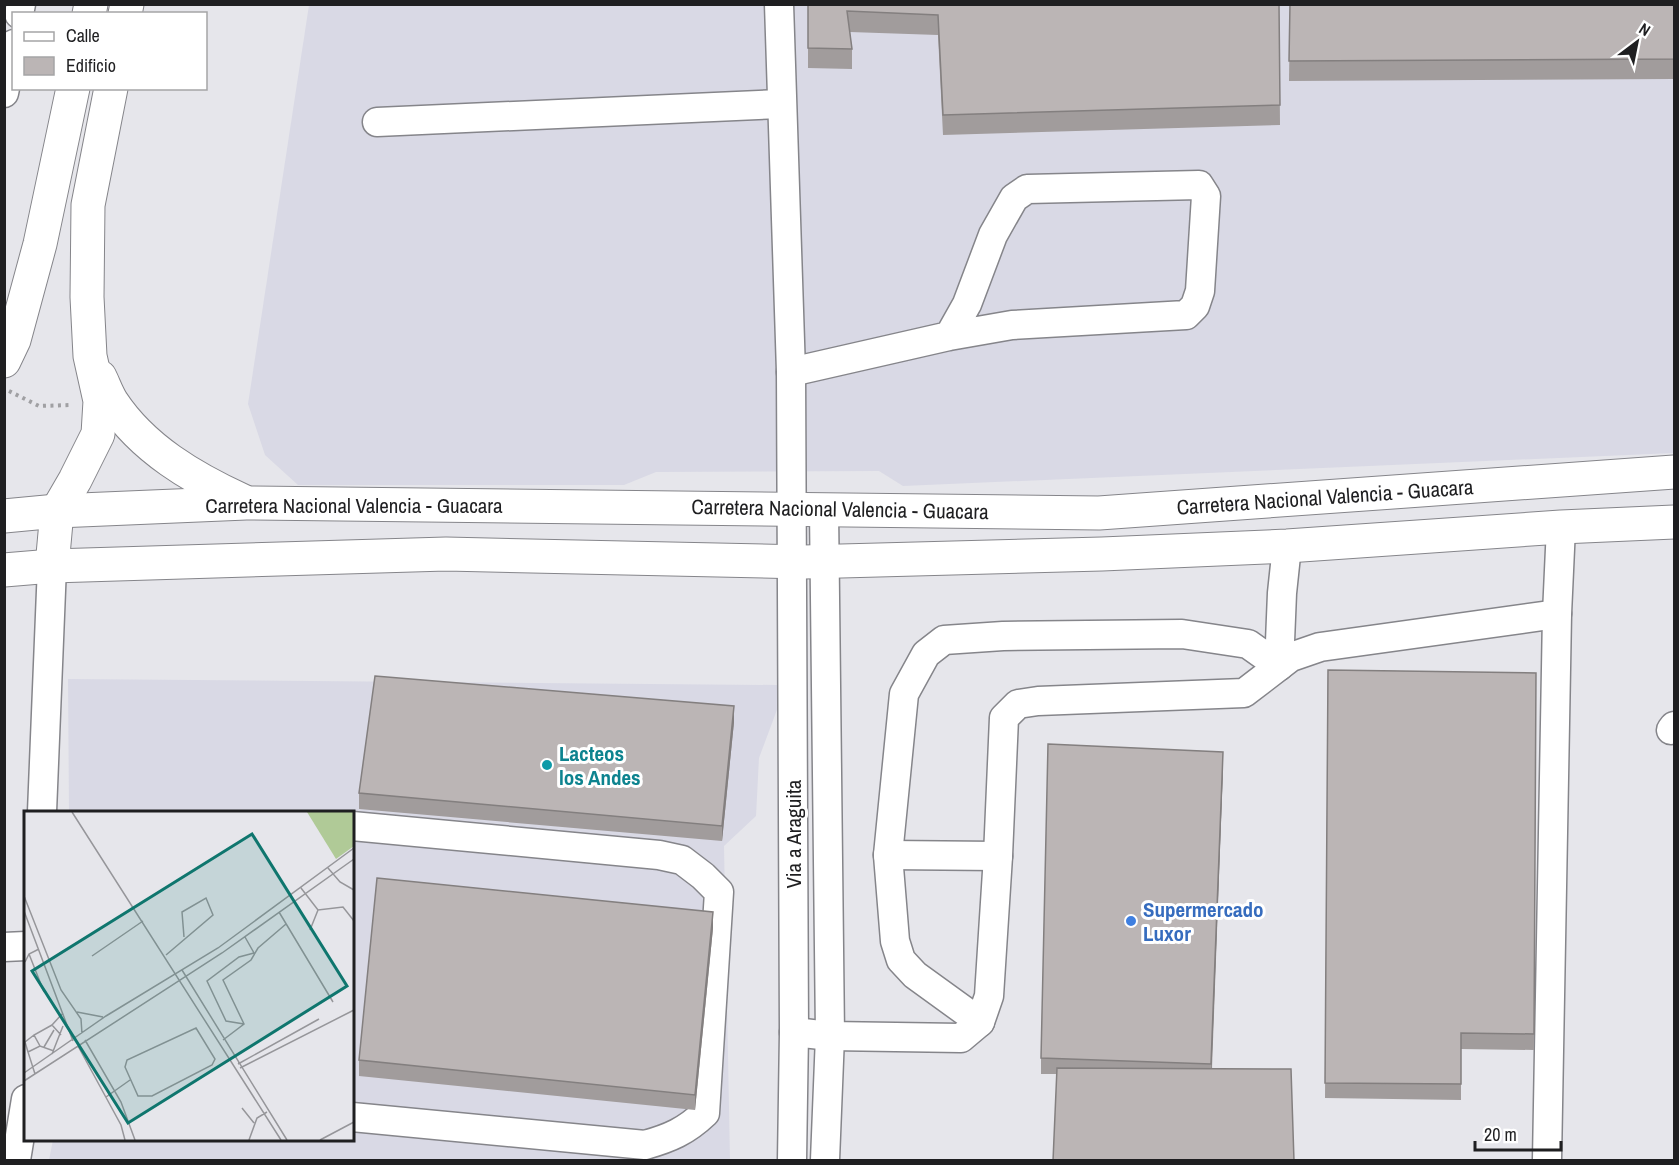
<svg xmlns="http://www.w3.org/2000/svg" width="1679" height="1165" viewBox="0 0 1679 1165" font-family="'Archivo Narrow',sans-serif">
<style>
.built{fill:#d9d9e5}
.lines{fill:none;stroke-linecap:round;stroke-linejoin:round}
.minor-casing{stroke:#85858a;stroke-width:31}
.major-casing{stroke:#85858a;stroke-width:35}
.path{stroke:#a0a0a3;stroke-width:4;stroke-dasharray:3 4.5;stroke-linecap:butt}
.minor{stroke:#fff;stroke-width:28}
.major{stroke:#fff;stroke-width:33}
.wall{fill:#a19c9c}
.shaded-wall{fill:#837f7f}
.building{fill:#bbb5b5;stroke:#837f7f;stroke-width:1.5}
.culture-dot{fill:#0f9aa8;stroke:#fff;stroke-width:2}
.shop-dot{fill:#3f7fe0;stroke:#fff;stroke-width:2}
.labels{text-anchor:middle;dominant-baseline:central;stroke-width:6;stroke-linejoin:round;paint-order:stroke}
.street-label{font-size:21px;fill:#1f1f21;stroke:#fff}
.culture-label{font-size:21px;font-weight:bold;fill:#0d838f;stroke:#fff;text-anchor:start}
.shop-label{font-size:21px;font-weight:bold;fill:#366cbe;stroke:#fff;text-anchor:start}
.inset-road{fill:none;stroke:#96969a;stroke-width:1.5}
.view{fill:#0f766e;fill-opacity:0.15;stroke:#0f766e;stroke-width:3}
.inset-edge{fill:none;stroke:#1f1f21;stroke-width:3}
</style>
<rect width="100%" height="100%" fill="#e6e6eb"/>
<!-- built -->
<g class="built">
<path d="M309,5H1674V453L903,486L879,471L656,472L624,485H298L265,455L248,404Z"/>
<path d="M68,679L778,685V707L759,758L756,816L724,846L730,1160H49L53,1140H352V812H69Z"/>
</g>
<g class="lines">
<!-- minor casing -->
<g class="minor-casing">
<g id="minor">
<path d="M779,4L791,372L794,1032L792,1160"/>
<path d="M19,14L21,4"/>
<path d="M4,93L14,44"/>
<path d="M377,122L781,104"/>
<path d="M791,372L949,336L1012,325L1186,315L1195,306L1200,291L1206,196L1199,185L1027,189L1014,198L993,235L967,304L949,336"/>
<path d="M824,510L830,1036L825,1160"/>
<path d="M1279,666L1282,593L1287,546"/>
<path d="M1671,730L1674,726"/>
<path d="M42,812L52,566"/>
<path d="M352,826L659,855L682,860L703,876L719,892L705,1113C686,1131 670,1138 645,1145L352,1117"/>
<path d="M888,855L998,856"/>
<path d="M4,947L26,946"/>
<path d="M980,1022L915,975L901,960L895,941L888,855L904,694L926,654L944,640L1003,636L1182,634L1248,644L1279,666"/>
<path d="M794,1032L830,1036L961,1038L980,1022L989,996L998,856L1004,718L1018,704L1038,701L1244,693L1291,657L1320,647L1557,614"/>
<path d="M16,1160L26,1099"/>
<path d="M1547,1160L1557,614L1561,527"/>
</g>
</g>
<!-- major casing -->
<g class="major-casing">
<g id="major">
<path d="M89,14L91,4"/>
<path d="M125,14L127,4"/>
<path d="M4,361L14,340L40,244L73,88"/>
<path d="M100,377C104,385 107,394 112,402C143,449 193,478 243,501"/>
<path d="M4,516L57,511L246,503L1099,513L1674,472"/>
<path d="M52,566L57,511L75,480L98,434L100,401L90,356L87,297L88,205L111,88"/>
<path d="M4,570L52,566L446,554L804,562L1102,554L1287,546L1561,527L1674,522"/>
</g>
</g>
<!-- path -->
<path class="path" d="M9,391L39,406L70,405"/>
<!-- minor -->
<use href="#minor" class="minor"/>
<!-- major -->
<use href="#major" class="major"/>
</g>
<!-- wall -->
<g class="wall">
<path d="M808,4H1279L1280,125L943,135L938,35L850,32L852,49V69L808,68Z"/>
<path d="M1290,4H1674V79L1289,81Z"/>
<path d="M1328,670L1536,673L1534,1050L1461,1049V1100L1325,1098Z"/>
<path d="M734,722L722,841L359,809V793Z"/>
<path d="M1223,768L1212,1069L1056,1074H1041V1058Z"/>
<path d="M713,928L695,1110L359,1076V1060Z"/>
</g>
<!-- shaded-wall -->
<g class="shaded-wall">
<path d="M734,706V722L722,841V826Z"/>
<path d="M1223,752V768L1211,1079V1064Z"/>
<path d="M713,912V928L695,1110V1095Z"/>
</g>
<!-- building -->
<g class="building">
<path d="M808,4H1279L1280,105L943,115L938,15L847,11L852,49L808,48Z"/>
<path d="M1290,4H1674V59L1289,61Z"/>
<path d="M1328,670L1536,673L1534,1034L1461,1033V1084L1325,1083Z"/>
<path d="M375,676L734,706L722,826L359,793Z"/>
<path d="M1048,744L1223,752L1211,1064L1041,1058Z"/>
<path d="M377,878L713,912L695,1095L359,1060Z"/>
<path d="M1057,1068L1291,1069L1294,1161H1053Z"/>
</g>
<!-- markers -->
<circle class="culture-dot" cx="547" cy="765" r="6"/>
<circle class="shop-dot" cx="1131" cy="921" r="6"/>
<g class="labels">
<!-- street labels -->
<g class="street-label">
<text transform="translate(1325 497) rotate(-4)">Carretera Nacional Valencia - Guacara</text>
<text x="354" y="505">Carretera Nacional Valencia - Guacara</text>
<text transform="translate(840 509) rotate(1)">Carretera Nacional Valencia - Guacara</text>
<text transform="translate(793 834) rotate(-90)">Via a Araguita</text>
</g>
<!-- culture labels -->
<g class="culture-label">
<text x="559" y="753">Lacteos<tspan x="559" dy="24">los Andes</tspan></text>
</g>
<!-- shop labels -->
<g class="shop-label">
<text x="1143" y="909">Supermercado<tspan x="1143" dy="24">Luxor</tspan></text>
</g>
</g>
<!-- overview -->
<g transform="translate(24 811)">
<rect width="330" height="330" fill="#e6e6eb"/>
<path d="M283,1H330V35L312,48Z" fill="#b0ca97"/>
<path class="inset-road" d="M48,1L257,329M304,57L316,71L330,79M277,77L294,99L319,96L330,110M0,85L37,179L57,208L58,223M0,100L49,230M255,101L309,191M286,119L294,99M5,143L20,181M142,144L189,104L182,87L158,101L160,126M68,145L119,110M1,151L5,143L15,138M158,159L263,329M53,201L79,206M220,213L202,210L183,170L215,146L230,142L221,126M172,217L191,248L188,254L128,285H114L101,256L103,249ZM37,224L28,214L38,203M61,229L97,291L111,329M199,229L220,213L199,169L227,149L234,137L262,113M16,235L10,224L28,214M54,235L97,314L101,329M20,236L30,219M4,241L1,231L10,224M28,243L39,215M214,253L295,208M216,257L330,199M0,262L82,205L194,137L330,37M11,263L4,241L16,235L30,240M0,270L198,142L330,48M82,286L106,269M218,297L230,312M225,329L233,307L243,301M296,329L330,311"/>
<path class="view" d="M228,23L323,175L104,312L8,160Z"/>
<rect width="330" height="330" class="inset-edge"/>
</g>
<!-- border -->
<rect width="1679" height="1165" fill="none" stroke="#1f1f21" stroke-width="12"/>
<!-- legend -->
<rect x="12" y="12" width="195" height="78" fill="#ffffff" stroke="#a5a5a6" stroke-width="1.5"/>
<rect x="24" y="32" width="30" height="9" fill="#ffffff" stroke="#a5a5a6" stroke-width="1.5"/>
<text x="66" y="42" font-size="18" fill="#1f1f21">Calle</text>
<rect x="24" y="57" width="30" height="18" fill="#bbb5b5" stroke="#a5a5a6" stroke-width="1.5"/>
<text x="66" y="72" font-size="18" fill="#1f1f21">Edificio</text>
<!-- north arrow -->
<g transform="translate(1637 42) rotate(32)" stroke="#ffffff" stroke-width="4.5" paint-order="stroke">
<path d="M0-4.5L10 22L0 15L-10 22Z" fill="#1f1f21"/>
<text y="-9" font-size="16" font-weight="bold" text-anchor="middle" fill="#1f1f21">N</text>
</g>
<!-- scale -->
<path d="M1475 1141v9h86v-9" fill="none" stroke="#1f1f21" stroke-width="3"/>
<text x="1484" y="1141" font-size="18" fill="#1f1f21" stroke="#ffffff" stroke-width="4.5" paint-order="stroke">20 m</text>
</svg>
